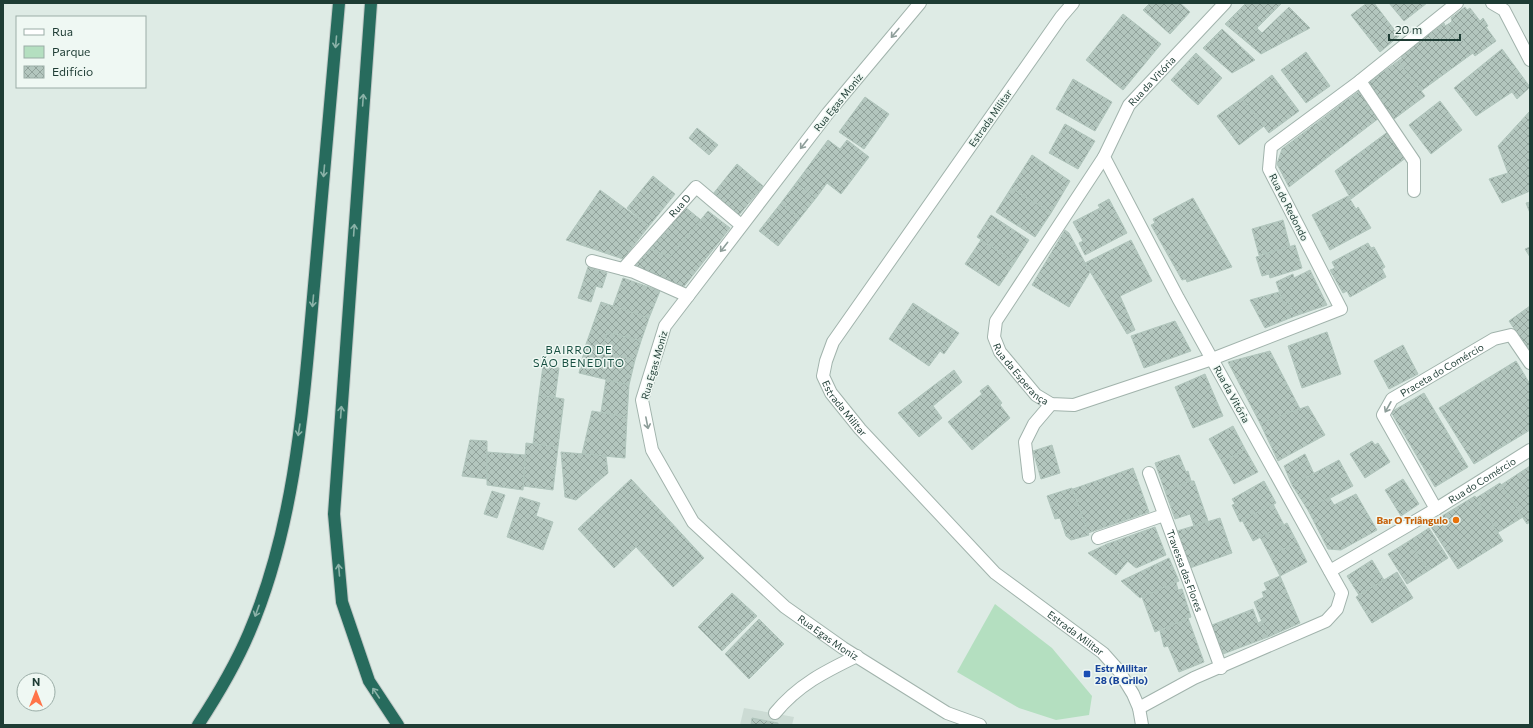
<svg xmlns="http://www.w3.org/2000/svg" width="1533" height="728" viewBox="0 0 1533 728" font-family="Commissioner,sans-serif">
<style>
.built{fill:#ccdbd4}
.green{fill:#b4dfc0}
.building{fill:url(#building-cross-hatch);stroke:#b0c5bc}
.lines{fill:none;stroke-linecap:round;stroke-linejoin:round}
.minor-casing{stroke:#a1b3ac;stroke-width:14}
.highway-casing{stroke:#c0c8c6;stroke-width:14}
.minor{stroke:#fff;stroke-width:12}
.highway{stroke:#276b5d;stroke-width:12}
.oneway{stroke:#8e9e9a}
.oneway2{stroke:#8bb2a8}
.food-dot{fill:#e8710a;stroke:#eff8f3;stroke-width:1.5}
.transit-dot{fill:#1a4fb4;stroke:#eff8f3;stroke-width:1.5}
.labels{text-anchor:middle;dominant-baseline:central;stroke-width:3;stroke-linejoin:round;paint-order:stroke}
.street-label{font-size:10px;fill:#1e3c34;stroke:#eff8f3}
.food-label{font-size:10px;font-weight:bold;fill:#c56008;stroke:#eff8f3;text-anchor:end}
.transit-label{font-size:10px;font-weight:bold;fill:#164399;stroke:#eff8f3;text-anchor:start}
.neighbourhood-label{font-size:11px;letter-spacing:1px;fill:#185042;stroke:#eff8f3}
</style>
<defs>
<pattern id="building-cross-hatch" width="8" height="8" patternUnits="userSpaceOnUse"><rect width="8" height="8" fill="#b3c6be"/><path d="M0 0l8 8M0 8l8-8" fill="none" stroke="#91a29b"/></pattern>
</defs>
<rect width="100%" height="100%" fill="#deebe5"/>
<!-- built -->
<path class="built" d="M744,708L794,717L792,725H740Z"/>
<!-- green -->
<path class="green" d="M995,604L1052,648L1092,696L1089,715L1056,720L1019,708L957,672Z"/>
<!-- building -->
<g class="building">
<path d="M1150,3H1180L1190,12L1170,34L1143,10Z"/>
<path d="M1246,3H1282L1257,28L1262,33L1289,7L1310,28L1261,54L1225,24Z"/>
<path d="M1367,3H1374L1399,36L1380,52L1351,15Z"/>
<path d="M1389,3H1427L1404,21Z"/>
<path d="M1465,7L1467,10L1470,8L1480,21L1483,18L1488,26L1486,27L1496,41L1475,56L1450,23L1452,21L1451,18Z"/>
<path d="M1123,14L1161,44L1123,90L1086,60Z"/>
<path d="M1444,23L1445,26L1450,23L1473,53L1421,91L1398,61L1402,58L1400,56Z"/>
<path d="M1222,29L1255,60L1232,73L1203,48Z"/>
<path d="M1502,49L1530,87L1517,99L1512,92L1476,116L1454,88Z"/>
<path d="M1306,52L1330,86L1306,103L1281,70Z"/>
<path d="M1196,53L1222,78L1198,105L1171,80Z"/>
<path d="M1398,61L1425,96L1394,119L1368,83Z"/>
<path d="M1272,75L1299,111L1269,133L1242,98Z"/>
<path d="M1073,79L1112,102L1095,131L1056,109Z"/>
<path d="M1359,91L1379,118L1289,187L1277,164L1282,149Z"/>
<path d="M865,97L889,114L864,149L839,132Z"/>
<path d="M1242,98L1264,126L1239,145L1217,116Z"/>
<path d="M1440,101L1462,130L1431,154L1409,125Z"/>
<path d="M1530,111V191L1502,203L1489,179L1508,173L1498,146Z"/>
<path d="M1065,124L1095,141L1078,169L1049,153Z"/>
<path d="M697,128L718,145L709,155L689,138Z"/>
<path d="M1389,131L1407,157L1351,199L1335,171Z"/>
<path d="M828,140L840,149L847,140L869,157L841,194L827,183L816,198L796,183Z"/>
<path d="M1032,155L1070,181L1051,213L1011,188Z"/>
<path d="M737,164L763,186L739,215L713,194Z"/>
<path d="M653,176L675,194L649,226L627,208Z"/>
<path d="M796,183L816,198L800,218L781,203Z"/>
<path d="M1011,188L1051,213L1035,237L996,212Z"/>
<path d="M600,190L649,226L623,259L566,240Z"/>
<path d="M1348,196L1356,209L1358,207L1371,228L1330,250L1312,215Z"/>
<path d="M1193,198L1232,267L1187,282L1186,279L1182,280L1151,225L1155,223L1153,219Z"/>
<path d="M1109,199L1127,233L1085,255L1079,243L1083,241L1073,222L1100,208L1098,205Z"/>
<path d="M1530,202V213L1526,203Z"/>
<path d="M781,203L800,218L778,246L759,231Z"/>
<path d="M685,207L701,220L670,257L647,248Z"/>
<path d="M708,211L730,228L682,289L632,268L647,248L670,257Z"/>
<path d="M991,215L1029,240L1015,262L977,237Z"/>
<path d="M1283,220L1290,247L1259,255L1252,229Z"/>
<path d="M1065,230L1069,233L1090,272L1069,307L1032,285Z"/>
<path d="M981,240L1015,262L999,286L965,264Z"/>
<path d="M1131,240L1152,281L1120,296L1135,330L1127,334L1085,263Z"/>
<path d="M1368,243L1371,248L1374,247L1385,267L1382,269L1386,277L1350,297L1347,291L1343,293L1330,270L1335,268L1332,262Z"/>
<path d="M1295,245L1302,268L1270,278L1269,274L1262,276L1256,257Z"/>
<path d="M1530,247V257L1525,249Z"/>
<path d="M588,267L607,273L602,288L596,286L591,302L578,298Z"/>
<path d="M1310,270L1327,305L1295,316L1288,302L1284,304L1276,282L1293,274L1294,278Z"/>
<path d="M623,278L660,291L649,318L613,306Z"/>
<path d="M1279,292L1284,304L1288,302L1295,316L1265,328L1250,300Z"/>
<path d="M601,302L649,318L641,341L607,332L602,352L585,347Z"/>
<path d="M913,303L959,333L944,354L940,351L929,366L889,339Z"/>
<path d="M1530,306V352L1509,321Z"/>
<path d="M1175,321L1191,351L1144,368L1131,336Z"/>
<path d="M607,332L641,341L635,360L602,352Z"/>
<path d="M1327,332L1341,374L1302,388L1288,346Z"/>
<path d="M1403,345L1418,374L1389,389L1374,361Z"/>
<path d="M585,347L635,360L629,385L579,373Z"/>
<path d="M1270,351L1300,409L1260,423L1228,362Z"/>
<path d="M1516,361L1530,384V430L1474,464L1439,408Z"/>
<path d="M543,366L559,368L555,398L539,395Z"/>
<path d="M954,370L962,382L933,406L942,418L919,437L898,413Z"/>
<path d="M1205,374L1223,416L1193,428L1175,387Z"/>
<path d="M606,380L629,385L627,417L601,412Z"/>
<path d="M988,385L1002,403L1000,405L1010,418L972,450L948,422L982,394L980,391Z"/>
<path d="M1424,393L1468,467L1435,487L1391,412Z"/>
<path d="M539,395L564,399L558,447L533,444Z"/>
<path d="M1308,406L1325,435L1278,461L1260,423Z"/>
<path d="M592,411L627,417L625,458L582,454Z"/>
<path d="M1233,426L1245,449L1222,462L1209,439Z"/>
<path d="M470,440L487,441V479L462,476Z"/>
<path d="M1372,441L1375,445L1378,443L1390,462L1365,478L1350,454Z"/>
<path d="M526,443L558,447L553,490L523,486Z"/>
<path d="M1052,445L1060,473L1041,479L1033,451Z"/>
<path d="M1245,449L1258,472L1234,484L1222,462Z"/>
<path d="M487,452L525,455L523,490L487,485Z"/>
<path d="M561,452L606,456L608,473L576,500L565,497Z"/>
<path d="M1305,454L1314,474L1292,485L1284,466Z"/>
<path d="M1179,455L1186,472L1188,471L1191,481L1165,491L1155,463Z"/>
<path d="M1339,460L1353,486L1308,510L1292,485Z"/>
<path d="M1530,466V522L1527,524L1501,485Z"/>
<path d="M1133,468L1149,512L1088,533L1073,489Z"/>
<path d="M631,479L704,558L673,587L636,547L614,568L578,529Z"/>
<path d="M1403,479L1419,504L1401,516L1385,490Z"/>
<path d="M1191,481H1194L1208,521L1194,526L1190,514L1175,519L1165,491Z"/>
<path d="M1264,481L1276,503L1240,522L1232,505L1235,504L1232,499Z"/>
<path d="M1500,483L1523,517L1497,533L1476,498Z"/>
<path d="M1072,488L1089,535L1071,540L1066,536L1060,518L1055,519L1047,496Z"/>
<path d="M492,491L505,495L497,518L484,514Z"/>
<path d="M1356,494L1377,530L1341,550L1328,549L1308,510L1329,497L1334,505Z"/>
<path d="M1475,496L1503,541L1458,569L1429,524Z"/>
<path d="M520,497L540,503L536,516L553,522L543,550L507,537Z"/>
<path d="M1273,504L1284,525L1253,541L1242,520Z"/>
<path d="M1220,518L1232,553L1190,568L1177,531Z"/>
<path d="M1287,523L1297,542L1270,556L1260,537Z"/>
<path d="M1155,527L1166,555L1136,568L1107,544Z"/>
<path d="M1429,528L1448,558L1428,571L1409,541Z"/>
<path d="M1409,541L1428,571L1407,584L1388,554Z"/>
<path d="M1297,542L1307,562L1280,576L1270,556Z"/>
<path d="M1107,544L1128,561L1116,575L1088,553Z"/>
<path d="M1169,558L1179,581L1140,598L1121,581Z"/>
<path d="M1372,560L1384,580L1359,595L1347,576Z"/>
<path d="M1397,572L1413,598L1372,623L1356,597Z"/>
<path d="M1280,576L1300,623L1268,637L1254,602L1264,597L1262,592L1267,590L1264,583Z"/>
<path d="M1176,582L1178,590L1182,589L1191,617L1155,632L1142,597Z"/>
<path d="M732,593L757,616L722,651L698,627Z"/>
<path d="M1253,609L1258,623L1262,621L1268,637L1223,654L1212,625Z"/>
<path d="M1188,618L1204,662L1179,672L1168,646L1164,647L1160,631Z"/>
<path d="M759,619L784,644L749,679L725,654Z"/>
<path d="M752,718L778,723V725H751Z"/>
</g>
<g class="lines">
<!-- minor casing -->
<g class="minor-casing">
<g id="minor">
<path id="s1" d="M920,3L828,113L665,326L642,400L652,450L693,522L785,607L843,648L947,713L980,725"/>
<path id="s2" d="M1073,3L1061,17L833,342L826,361L823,376L831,393L860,429L995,573L1103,653L1119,671L1133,694L1139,708L1142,725"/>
<path d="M1492,3L1504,10L1530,60"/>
<path d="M1360,81L1414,161V191"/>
<path id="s3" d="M1104,157L996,321L994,337L1000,352L1036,395L1051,404L1074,405L1212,359L1341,309L1269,169L1271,147L1360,81L1457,3"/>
<path d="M592,261L634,272L688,296"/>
<path id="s4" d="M623,269L696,187L741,225"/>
<path id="s5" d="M1149,473L1221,668"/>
<path d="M1029,477L1025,442L1034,424L1051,404"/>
<path id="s6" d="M1436,509L1383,415L1392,399L1494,339L1511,335L1530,363"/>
<path d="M1098,538L1164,515"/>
<path id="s7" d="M1330,571L1436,509L1530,450"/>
<path id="s8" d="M1139,708L1194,678L1326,621L1337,609L1342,593L1178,298L1104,157L1129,105L1225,3"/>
<path d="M775,713C798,685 824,672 857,656"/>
</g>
</g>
<!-- highway casing -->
<g class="highway-casing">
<g id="highway">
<path d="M371,3L334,514L342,602L369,681L398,725"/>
<path d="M198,725C217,696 235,666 249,633C297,521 304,395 315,275C323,184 331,94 339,3"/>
</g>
</g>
<!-- minor -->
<use href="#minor" class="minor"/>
<!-- highway -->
<use href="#highway" class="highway"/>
</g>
<!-- one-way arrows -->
<defs><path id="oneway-shaft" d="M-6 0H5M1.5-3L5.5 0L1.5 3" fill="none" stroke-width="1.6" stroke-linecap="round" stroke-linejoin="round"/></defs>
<g class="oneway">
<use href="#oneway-shaft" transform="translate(895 33) rotate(130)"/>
<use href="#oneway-shaft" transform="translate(804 144) rotate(128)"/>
<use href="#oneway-shaft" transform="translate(724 247) rotate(128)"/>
<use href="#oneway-shaft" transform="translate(1388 407) rotate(119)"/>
<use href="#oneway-shaft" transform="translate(647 423) rotate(79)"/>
</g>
<g class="oneway2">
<use href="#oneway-shaft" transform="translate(336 42) rotate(95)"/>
<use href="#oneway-shaft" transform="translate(363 100) rotate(-86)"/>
<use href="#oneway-shaft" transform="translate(324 171) rotate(95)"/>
<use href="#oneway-shaft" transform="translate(354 230) rotate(-86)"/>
<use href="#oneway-shaft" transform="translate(313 301) rotate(95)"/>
<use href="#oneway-shaft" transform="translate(341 412) rotate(-86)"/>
<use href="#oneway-shaft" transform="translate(299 430) rotate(99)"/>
<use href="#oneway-shaft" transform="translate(339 570) rotate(-95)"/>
<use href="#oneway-shaft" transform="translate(257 611) rotate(110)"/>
<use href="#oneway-shaft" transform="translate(376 693) rotate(-124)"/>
</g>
<!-- markers -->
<circle class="food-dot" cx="1456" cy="520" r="4"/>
<rect class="transit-dot" x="1083" y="670" width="8" height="8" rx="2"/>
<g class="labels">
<!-- street labels -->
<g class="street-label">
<text stroke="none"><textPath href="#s8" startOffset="827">Rua da Vitória</textPath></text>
<text transform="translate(838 102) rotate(-51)">Rua Egas Moniz</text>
<text transform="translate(990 118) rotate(-55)">Estrada Militar</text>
<text stroke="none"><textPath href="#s4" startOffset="85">Rua D</textPath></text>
<text transform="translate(1289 207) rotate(63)">Rua do Redondo</text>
<text transform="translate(654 365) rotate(-74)">Rua Egas Moniz</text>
<text stroke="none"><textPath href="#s6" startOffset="184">Praceta do Comércio</textPath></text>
<text stroke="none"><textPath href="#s3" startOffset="259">Rua da Esperança</textPath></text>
<text transform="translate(1232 394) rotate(61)">Rua da Vitória</text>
<text stroke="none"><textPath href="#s2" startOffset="490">Estrada Militar</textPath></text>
<text stroke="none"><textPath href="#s7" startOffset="177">Rua do Comércio</textPath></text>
<text stroke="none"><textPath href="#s5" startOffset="104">Travessa das Flores</textPath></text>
<text stroke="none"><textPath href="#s2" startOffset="814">Estrada Militar</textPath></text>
<text stroke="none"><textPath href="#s1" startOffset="801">Rua Egas Moniz</textPath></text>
</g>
<!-- food labels -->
<g class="food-label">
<text x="1448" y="520">Bar O Triângulo</text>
</g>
<!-- transit labels -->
<g class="transit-label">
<text x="1095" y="668">Estr Militar<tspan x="1095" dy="12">28 (B Grilo)</tspan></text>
</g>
<!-- neighbourhood labels -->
<g class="neighbourhood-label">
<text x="579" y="349">BAIRRO DE<tspan x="579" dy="13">SÃO BENEDITO</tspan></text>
</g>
</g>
<!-- border -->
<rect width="1533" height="728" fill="none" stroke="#1e3c34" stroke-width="8"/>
<!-- legend -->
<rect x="16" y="16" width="130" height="72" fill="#eff8f3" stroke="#9bada7"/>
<rect x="24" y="29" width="20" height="6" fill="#ffffff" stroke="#9bada7"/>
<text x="52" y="36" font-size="12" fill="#1e3c34">Rua</text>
<rect x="24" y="46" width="20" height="12" fill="#b4dfc0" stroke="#9bada7"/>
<text x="52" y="56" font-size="12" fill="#1e3c34">Parque</text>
<rect x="24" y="66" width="20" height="12" fill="url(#building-cross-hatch)" stroke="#9bada7"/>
<text x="52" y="76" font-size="12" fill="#1e3c34">Edifício</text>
<!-- north arrow -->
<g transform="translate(36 692)"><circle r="19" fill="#eff8f3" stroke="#9bada7"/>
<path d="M0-3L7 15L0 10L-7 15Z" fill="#ff7449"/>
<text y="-6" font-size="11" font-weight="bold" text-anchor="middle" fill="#1e3c34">N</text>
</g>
<!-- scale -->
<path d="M1389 34v6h71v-6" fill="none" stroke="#1e3c34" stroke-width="2"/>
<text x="1395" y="34" font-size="12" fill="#1e3c34" stroke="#eff8f3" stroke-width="3" paint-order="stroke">20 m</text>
</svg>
